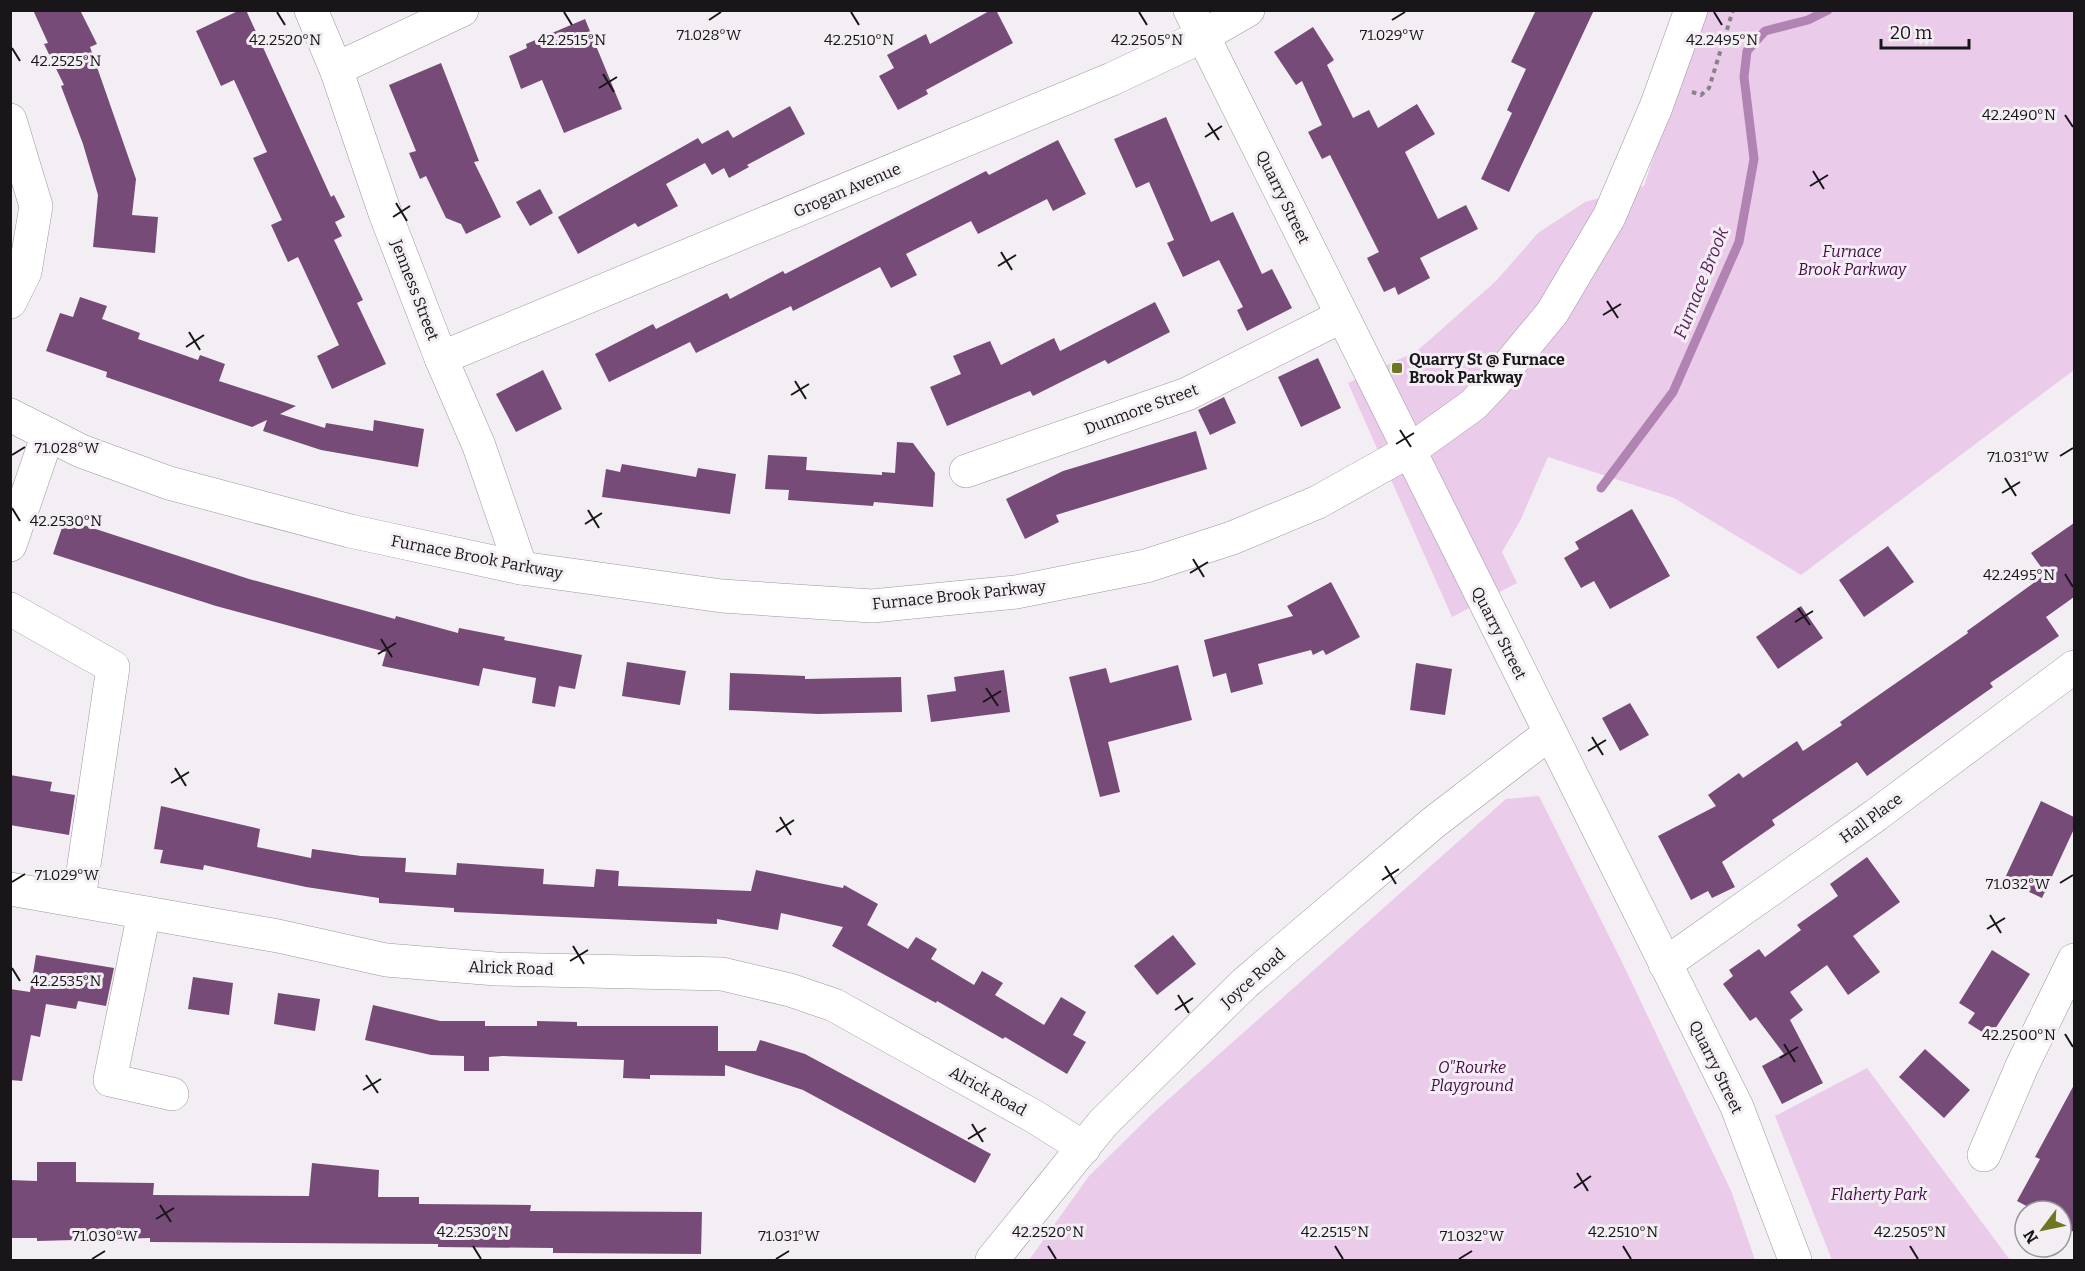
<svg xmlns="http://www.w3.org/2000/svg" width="2085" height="1271" viewBox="0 0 2085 1271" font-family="Bitter,serif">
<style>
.green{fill:#eacbea}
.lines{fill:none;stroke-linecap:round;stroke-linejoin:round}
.stream{stroke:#b183b2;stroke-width:9}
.building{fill:#764b77}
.minor-casing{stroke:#9d979d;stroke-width:34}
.major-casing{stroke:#9d979d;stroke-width:34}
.path{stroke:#868386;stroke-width:4;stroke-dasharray:4.5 4.5;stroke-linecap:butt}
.minor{stroke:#fff;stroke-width:33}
.major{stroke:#fff;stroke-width:33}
.ticks{fill:none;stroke:#181618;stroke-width:2}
.poi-dot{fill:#6d7721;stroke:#f3eef3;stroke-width:2}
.labels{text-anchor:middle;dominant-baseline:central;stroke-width:6;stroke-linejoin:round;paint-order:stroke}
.street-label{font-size:16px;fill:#181618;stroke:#f3eef3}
.park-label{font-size:16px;font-style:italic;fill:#460c49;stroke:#f3eef3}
.poi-label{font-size:16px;font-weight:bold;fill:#181618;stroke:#f3eef3;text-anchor:start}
.water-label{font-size:18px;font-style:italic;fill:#581f5a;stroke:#f3eef3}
.ticks-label{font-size:15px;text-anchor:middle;fill:#181618;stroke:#f3eef3;stroke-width:6;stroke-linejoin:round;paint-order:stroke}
</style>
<rect width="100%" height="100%" fill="#f3eef3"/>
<!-- green -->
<g class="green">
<path d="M1701,11H2074V370L1801,575L1674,498L1548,457L1520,521L1502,552L1517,583L1452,617L1348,383L1417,351L1496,281L1538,233L1585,202L1644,186Z"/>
<path d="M1539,796L1621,960L1732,1193L1755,1260H1029L1089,1176L1153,1113L1506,799Z"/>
<path d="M1867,1068L2010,1260H1832L1775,1116Z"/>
</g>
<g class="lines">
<!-- stream -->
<path class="stream" d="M1601,488L1673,392L1739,242L1754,159L1744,77L1747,51L1765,31L1808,20L1828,10"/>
</g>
<!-- building -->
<g class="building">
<path d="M33,10H80L97,44L90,47L136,179L132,215L158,217L155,253L93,247L98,195L83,144L61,86L64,85L44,44L48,43Z"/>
<path d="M240,10H246L331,197L334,195L345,217L335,222L342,236L334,240L363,300L357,303L386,364L332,389L317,356L339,345L298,257L288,262L271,225L282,220L253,158L267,152L234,80L221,86L196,31Z"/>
<path d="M991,10H996L1013,43L926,90L928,94L898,110L879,76L894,68L887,55L926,34L930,44Z"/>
<path d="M1536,10H1594L1509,192L1481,179L1512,113L1507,110L1526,69L1511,62Z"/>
<path d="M585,19L622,109L564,133L542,80L521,89L509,56L527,48L526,44Z"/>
<path d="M1313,27L1334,60L1327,65L1353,118L1369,110L1378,128L1417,104L1435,134L1405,152L1438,219L1466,205L1478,229L1420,258L1430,278L1398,295L1395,287L1384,292L1367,258L1379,252L1330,155L1322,159L1308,132L1322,125L1302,81L1296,85L1274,52Z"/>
<path d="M441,63L479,161L474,162L501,217L466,234L461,224L446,218L426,176L420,179L409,153L416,151L389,85Z"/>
<path d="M790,106L805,134L747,165L749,167L729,178L724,168L712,175L705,163L666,184L678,206L638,227L635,223L578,254L558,217L698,138L702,144L728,130L733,138Z"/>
<path d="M1166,117L1211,222L1233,212L1262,274L1272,269L1292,308L1247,331L1237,310L1243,307L1219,260L1183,277L1167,243L1174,240L1149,182L1136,188L1114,139Z"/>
<path d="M1058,140L1086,194L1053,211L1047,199L978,234L971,221L906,254L917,275L891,288L880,267L793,311L791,306L696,353L690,342L609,382L595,354L653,324L656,329L727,293L730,299L783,271L785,274L986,171L989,175Z"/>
<path d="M540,189L553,213L530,226L516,202Z"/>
<path d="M80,297L107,306L102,319L140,333L138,339L198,360L200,355L225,364L219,381L296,406L280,414L325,428L326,423L373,431L374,420L424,429L418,467L321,450L263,431L267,420L252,427L106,377L107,372L46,351L60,313L73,317Z"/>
<path d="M1155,302L1170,332L1108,364L1105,360L1033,396L1030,391L947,426L930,387L961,374L953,356L990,341L1001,365L1054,338L1060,351Z"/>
<path d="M1318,358L1341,408L1301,427L1278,377Z"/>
<path d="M543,370L562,409L516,432L496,394Z"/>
<path d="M1224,397L1236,423L1210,435L1198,410Z"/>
<path d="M1196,431L1207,469L1056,515L1059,522L1025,539L1006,499L1063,471Z"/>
<path d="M897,442L913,443L935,473L933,507L874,502L873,506L788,500L789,490L765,489L768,455L807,457L806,470L882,475V472L895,473Z"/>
<path d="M622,464L696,477L698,468L736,474L730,514L602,497L606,469L620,472Z"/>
<path d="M1632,509L1670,576L1610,609L1594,581L1581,588L1564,558L1579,549L1575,542Z"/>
<path d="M65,519L249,579L395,619L396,616L458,633L459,628L505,637L504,640L582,655L575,689L559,686L555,707L532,703L536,678L483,668L479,686L382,666L386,652L216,606L53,554Z"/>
<path d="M2074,523V597L2046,617L2059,636L1990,683L1993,687L1867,776L1857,762L1772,820L1775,825L1722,862L1735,887L1712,898L1708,891L1691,900L1658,836L1716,806L1708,795L1739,773L1743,778L1797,741L1803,751L1842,725L1840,722L1968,633L1967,631L2046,574L2031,553Z"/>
<path d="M1888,546L1914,582L1864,617L1839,580Z"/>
<path d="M1331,582L1360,637L1326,655L1323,650L1313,655L1311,650L1258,664L1263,684L1231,693L1226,673L1213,677L1204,640L1293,616L1287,606Z"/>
<path d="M1801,606L1823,638L1778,669L1756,637Z"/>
<path d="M627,662L686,671L680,705L622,696Z"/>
<path d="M1416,663L1452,669L1445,715L1410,710Z"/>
<path d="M1178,665L1192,720L1108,742L1120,792L1100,797L1069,677L1106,668L1110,683Z"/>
<path d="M1004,670L1010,712L931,722L927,695L956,691L954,677Z"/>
<path d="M730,673L805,676V679L901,677L902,712L818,714L729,710Z"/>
<path d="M1630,703L1649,735L1620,751L1602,718Z"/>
<path d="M10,775L52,782L50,791L75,795L69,835L10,825Z"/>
<path d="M2041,801L2074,817V829L2042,898L2004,880Z"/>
<path d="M161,806L260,829L257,847L311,858L312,849L361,856L406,858L405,872L456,875L457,863L544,869L543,884L594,887L596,869L619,871L618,886L751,891L756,870L843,888L844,885L878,904L867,925L908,949L916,937L937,949L931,959L974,985L982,971L1003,983L995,995L1044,1025L1061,997L1086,1012L1073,1035L1086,1042L1067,1074L1005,1037L1003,1039L937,1001L936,1003L832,946L843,927L781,913L778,930L717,919V924L454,912V908L379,903V898L306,887L204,865L203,870L160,863L163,850L154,849Z"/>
<path d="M1867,857L1900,902L1853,936L1880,972L1848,995L1827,965L1790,992L1803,1010L1790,1020L1823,1083L1782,1104L1762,1066L1784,1054L1756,1017L1750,1021L1723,984L1733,976L1729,970L1759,949L1765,957L1801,930L1797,925L1838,896L1830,884Z"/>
<path d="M1173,935L1196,964L1157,995L1134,966Z"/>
<path d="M1992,950L2030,974L1990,1037L1968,1023L1975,1013L1959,1003Z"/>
<path d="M36,955L114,968L106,1006L78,1001L76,1009L46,1004L40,1037L31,1035L22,1081L10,1080V989L30,992Z"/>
<path d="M193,977L233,983L229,1015L188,1009Z"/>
<path d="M278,993L320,999L315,1031L274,1024Z"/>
<path d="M373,1005L440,1021H485V1026H537V1021L577,1022V1026H718V1051H756L760,1040L805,1054L991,1154L975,1183L803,1090L725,1065V1076L650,1075V1079L623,1078L624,1060L503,1056L489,1057V1071H464V1056L431,1055L365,1040Z"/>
<path d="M1925,1049L1970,1090L1944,1118L1899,1077Z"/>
<path d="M2074,1085V1232L2061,1225V1211H2036L2017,1201L2040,1159L2035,1157Z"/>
<path d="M37,1162H76V1182L154,1183L153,1195L309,1196L312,1163L379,1170L378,1197H419V1204L531,1205L530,1211L702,1212L701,1254L553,1253V1248L438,1247V1244L150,1242V1238L37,1241V1238H10V1180L37,1181Z"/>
</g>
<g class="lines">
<!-- minor casing -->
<g class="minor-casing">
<g id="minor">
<path d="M311,10L336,69L385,213L441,358L479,446L521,568"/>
<path d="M336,69L462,10"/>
<path d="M10,120L36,206L25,272L10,302"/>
<path d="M441,358L1112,79L1203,36L1248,10"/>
<path d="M966,471L1187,394L1342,316"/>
<path d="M10,545L48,434"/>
<path d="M10,609L113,667L79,899"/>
<path d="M10,889L278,936L386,960L496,969L722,974L790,990L834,1005L1035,1117L1084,1148"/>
<path d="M144,913L110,1080L172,1094"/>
<path d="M1665,964L1876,815L2074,667"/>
<path d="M1984,1155L2022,1066L2074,960"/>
<path d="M992,1260L1103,1123L1245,983L1433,823L1550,733"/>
</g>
</g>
<!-- major casing -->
<g class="major-casing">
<g id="major">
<path d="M1190,10L1737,1107L1795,1260"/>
<path d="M10,415L81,451L169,483L350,531L521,568L722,596L872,606L1016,592L1146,566L1232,538L1318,502L1409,451L1473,405L1494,383L1552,313L1609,217L1656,107L1691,10"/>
</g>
</g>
<!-- path -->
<path class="path" d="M1692,92L1701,95L1709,88L1733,10"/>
<!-- minor -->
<use href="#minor" class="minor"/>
<!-- major -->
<use href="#major" class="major"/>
</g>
<!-- ticks -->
<path class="ticks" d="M277,12L285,25M564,12L572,25M851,12L859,25M1139,12L1147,25M1714,12L1722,25M709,20L721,12M1392,20L1405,12M12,48L20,61M603,74L614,92M599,88L617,77M2065,115L2073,127M1208,123L1219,140M1205,137L1222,126M1813,171L1824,189M1810,186L1828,175M396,203L407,221M393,217L410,206M1001,252L1012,270M998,266L1016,255M1607,301L1618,318M1603,315L1621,304M189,332L200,350M186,347L204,335M795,381L806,399M791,395L809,384M1400,430L1411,447M1396,444L1414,433M12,455L25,447M2060,456L2073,448M2005,478L2016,496M2002,493L2020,482M12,508L20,521M588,510L599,528M585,524L602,513M1193,559L1204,577M1190,573L1208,562M2065,574L2073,587M1798,608L1810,625M1795,622L1813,611M381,639L392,657M378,654L396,643M986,688L998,706M983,702L1001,691M1592,737L1603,755M1588,751L1606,740M175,768L186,786M171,783L189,772M780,817L791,835M776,832L794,820M1385,866L1396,884M1382,880L1399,869M12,882L25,874M2060,883L2073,875M1990,915L2001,933M1987,929L2005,918M573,946L584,964M570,961L588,950M12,968L20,981M1178,995L1189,1013M1175,1010L1193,998M2065,1034L2073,1047M1784,1044L1795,1062M1780,1058L1798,1047M366,1075L378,1093M363,1090L381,1079M972,1124L983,1142M968,1139L986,1128M1577,1173L1588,1191M1574,1188L1591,1176M160,1205L171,1222M156,1219L174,1208M473,1246L481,1259M1048,1246L1056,1259M1335,1246L1343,1259M1623,1246L1631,1259M1910,1246L1918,1259M92,1259L105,1251M776,1259L789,1251M1459,1259L1472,1251"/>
<!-- markers -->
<rect class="poi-dot" x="1391" y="362" width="12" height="12" rx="3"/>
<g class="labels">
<!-- street labels -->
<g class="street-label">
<text transform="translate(847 190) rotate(-23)">Grogan Avenue</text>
<text transform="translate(1283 197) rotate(64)">Quarry Street</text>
<text transform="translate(415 290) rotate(69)">Jenness Street</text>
<text transform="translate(1141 409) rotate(-20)">Dunmore Street</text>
<text transform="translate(477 557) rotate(11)">Furnace Brook Parkway</text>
<text transform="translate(959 595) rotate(-6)">Furnace Brook Parkway</text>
<text transform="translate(1499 633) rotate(63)">Quarry Street</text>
<text transform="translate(1871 818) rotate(-36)">Hall Place</text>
<text transform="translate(511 968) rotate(2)">Alrick Road</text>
<text transform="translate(1253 978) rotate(-42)">Joyce Road</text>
<text transform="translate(1716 1067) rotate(64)">Quarry Street</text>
<text transform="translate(988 1091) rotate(29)">Alrick Road</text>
</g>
<!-- park labels -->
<g class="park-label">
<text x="1852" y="251">Furnace<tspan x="1852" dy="18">Brook Parkway</tspan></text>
<text x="1472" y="1067">O"Rourke<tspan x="1472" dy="18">Playground</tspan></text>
<text x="1879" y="1194">Flaherty Park</text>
</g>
<!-- poi labels -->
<g class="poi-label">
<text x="1409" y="359">Quarry St @ Furnace<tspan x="1409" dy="18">Brook Parkway</tspan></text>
</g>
<!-- water labels -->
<g class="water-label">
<text transform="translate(1701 283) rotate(-68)">Furnace Brook</text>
</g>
</g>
<g class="ticks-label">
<text x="709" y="40">71.028°W</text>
<text x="1392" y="40">71.029°W</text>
<text x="285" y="45">42.2520°N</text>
<text x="572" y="45">42.2515°N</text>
<text x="859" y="45">42.2510°N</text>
<text x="1147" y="45">42.2505°N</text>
<text x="1722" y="45">42.2495°N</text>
<text x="66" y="66">42.2525°N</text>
<text x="2019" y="120">42.2490°N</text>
<text x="67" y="453">71.028°W</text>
<text x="2018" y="462">71.031°W</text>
<text x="66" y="526">42.2530°N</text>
<text x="2019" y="580">42.2495°N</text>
<text x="67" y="880">71.029°W</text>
<text x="2018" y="889">71.032°W</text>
<text x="66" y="986">42.2535°N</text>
<text x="2019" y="1040">42.2500°N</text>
<text x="473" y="1237">42.2530°N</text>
<text x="1048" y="1237">42.2520°N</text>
<text x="1335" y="1237">42.2515°N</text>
<text x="1623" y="1237">42.2510°N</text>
<text x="1910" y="1237">42.2505°N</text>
<text x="105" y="1241">71.030°W</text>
<text x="789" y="1241">71.031°W</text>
<text x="1472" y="1241">71.032°W</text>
</g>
<!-- border -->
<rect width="2085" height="1271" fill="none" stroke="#181618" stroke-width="24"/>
<!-- north arrow -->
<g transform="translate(2043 1229) rotate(238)"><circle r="28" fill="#f3eef3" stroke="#9b989b" stroke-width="1.5"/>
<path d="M0-4.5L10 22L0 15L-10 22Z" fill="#6d7721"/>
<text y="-9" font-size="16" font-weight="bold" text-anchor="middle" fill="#181618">N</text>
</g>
<!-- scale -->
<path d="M1881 39v9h88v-9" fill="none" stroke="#181618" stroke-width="3"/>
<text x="1890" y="39" font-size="18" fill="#181618" stroke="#f3eef3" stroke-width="4.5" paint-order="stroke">20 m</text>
</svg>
